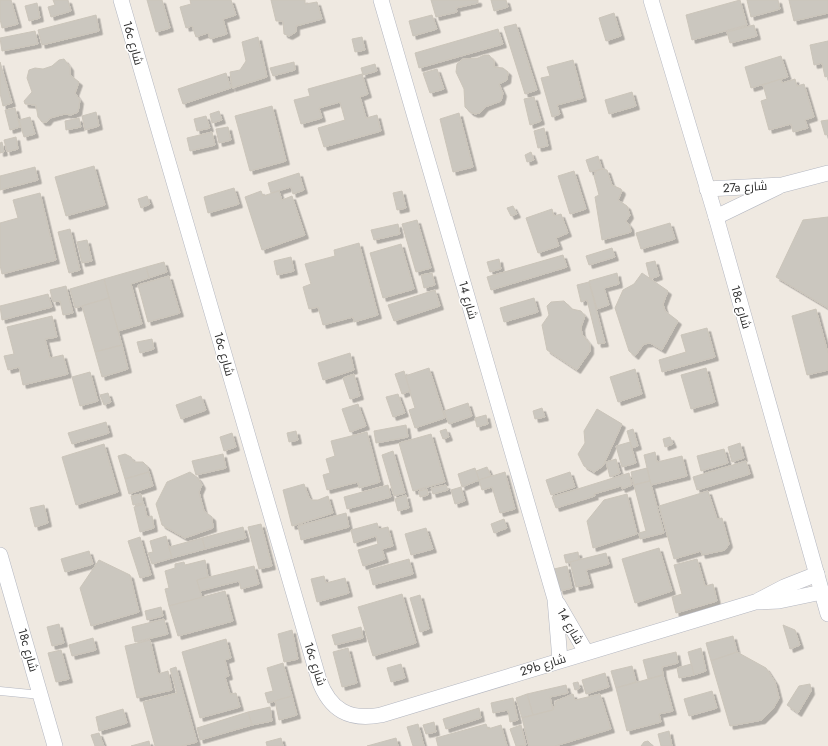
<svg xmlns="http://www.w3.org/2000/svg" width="828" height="746" viewBox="0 0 828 746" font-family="Jost,Cairo,sans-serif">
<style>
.building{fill:#cbc7bf;stroke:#cbc5ba;filter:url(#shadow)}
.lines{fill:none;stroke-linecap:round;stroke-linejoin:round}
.lane-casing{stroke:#b4b7c1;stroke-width:9}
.street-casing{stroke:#b4b7c1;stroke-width:16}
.lane{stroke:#fff;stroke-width:8}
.street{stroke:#fff;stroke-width:15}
.labels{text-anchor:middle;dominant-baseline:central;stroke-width:3;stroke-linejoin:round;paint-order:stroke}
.street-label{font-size:12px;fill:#2e2e2e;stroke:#fff}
</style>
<defs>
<filter id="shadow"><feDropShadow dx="3.5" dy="3.5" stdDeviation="0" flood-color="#0004"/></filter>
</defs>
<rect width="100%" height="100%" fill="#efe9e1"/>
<!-- building -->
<g class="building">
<path d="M0,0H11L18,24L2,28L0,19Z"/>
<path d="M53,0H68L71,11L51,17L48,7L55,5Z"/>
<path d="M147,0H162L170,28L156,32Z"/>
<path d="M190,0H231L236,15L223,19L227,34L210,39L208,33L196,37L192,26L186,28L180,7L191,4Z"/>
<path d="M271,0H305V4L317,2L322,19L296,26V32L289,36L284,34L283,21H276Z"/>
<path d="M431,0H478V3L456,8L457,12L436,17Z"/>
<path d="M491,0H506L508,7L494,11Z"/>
<path d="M740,0L747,25L692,40L686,15Z"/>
<path d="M747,0H778L780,9L751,17Z"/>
<path d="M789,0H828V13L794,21Z"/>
<path d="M37,3L40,18L29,21L25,6Z"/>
<path d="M614,13L621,36L606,41L599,18Z"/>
<path d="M96,15L99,31L42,45L38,30Z"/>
<path d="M432,15L437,29L413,36L409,21Z"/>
<path d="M516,24L537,90L525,94L504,27Z"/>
<path d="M754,25L757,36L730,43L727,32Z"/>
<path d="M498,29L503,44L419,68L415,53Z"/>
<path d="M35,31L38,44L2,51L0,38Z"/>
<path d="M258,37L267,77L232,88L230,72L240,70L246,61L242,42Z"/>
<path d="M362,37L365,50L355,52L352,39Z"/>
<path d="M828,41V76L825,77L822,63L814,65L810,45Z"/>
<path d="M484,55H489L494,61V67L503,68L508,72L507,80L499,84L503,93L501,101L485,107L480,113L475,114L470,112L465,107L464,89L456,72L457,64L463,59L478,58Z"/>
<path d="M781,56L788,77L751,88L745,67Z"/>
<path d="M64,59L70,67V75L79,82L75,93L80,100L78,112L71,115L65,114L50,118L47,122H42L38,117L36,105L25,104L24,101L32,92L27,78L29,70L35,68L43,69L52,66L59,60Z"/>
<path d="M573,60L583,98L557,105L560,114L552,117L541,78L550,76L547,67Z"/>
<path d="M0,62L12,103L3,106L0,93Z"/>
<path d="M294,62L295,70L273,76L270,68Z"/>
<path d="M375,64L377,71L363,75L361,68Z"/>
<path d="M437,69L444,89L430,93L423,73Z"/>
<path d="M226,73L231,88L183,104L178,89Z"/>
<path d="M362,74L368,94L360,97L366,118L377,115L381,131L324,147L318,128L345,120L340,102L319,108L322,118L301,124L294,100L310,96L308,89Z"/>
<path d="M781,79L782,83L795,79L797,86L804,84L814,117L805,120L808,128L793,132L791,124L769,130L761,101L767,99L763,85Z"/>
<path d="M632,92L636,106L609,114L605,100Z"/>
<path d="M534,97L541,121L530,125L524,99Z"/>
<path d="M272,106L286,161L250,171L235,116Z"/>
<path d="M15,108L20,127L10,130L5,110Z"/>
<path d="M219,111L222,120L212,123L210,114Z"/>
<path d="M96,112L99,126L85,130L82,116Z"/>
<path d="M459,113L473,167L453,172L440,119Z"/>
<path d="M206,116L210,128L197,131L194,119Z"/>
<path d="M30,117L35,134L24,137L19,120Z"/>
<path d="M79,118L81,127L66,130L65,121Z"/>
<path d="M828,120V134L825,135L821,121Z"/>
<path d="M228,127L231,140L219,143L216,129Z"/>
<path d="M544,128L548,146L538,148L534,131Z"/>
<path d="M212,132L215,145L190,151L187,138Z"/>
<path d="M16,137L18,149L7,152L4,140Z"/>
<path d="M2,142L4,152L0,153V143Z"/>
<path d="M531,152L534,160L527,162L525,155Z"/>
<path d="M598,156L602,169L590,172L586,160Z"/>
<path d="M94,166L105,205L66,216L55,177Z"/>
<path d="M35,167L38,180L0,190V176Z"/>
<path d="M602,169L607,170L612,185L621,189L622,191L618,200L627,206L630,215L626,221L630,226L631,232L602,240L595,197L599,195L594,176L596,171Z"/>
<path d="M574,171L586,209L570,214L558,176Z"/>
<path d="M299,173L304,190L293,194L291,187L271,193L268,183Z"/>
<path d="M234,188L239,204L208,213L204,197Z"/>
<path d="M261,191L263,196L279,191L282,200L292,196L305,235L262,250L245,197Z"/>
<path d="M402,191L406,208L397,210L393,193Z"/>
<path d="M40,193L56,260L2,274L0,265V223L18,218L13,200Z"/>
<path d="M147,196L150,204L141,208L138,199Z"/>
<path d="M513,206L517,214L511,216L507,208Z"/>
<path d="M552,209L554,216L561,214L568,233L556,238L559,246L538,253L526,218Z"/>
<path d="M828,217V308L776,277L803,220Z"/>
<path d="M417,220L431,268L416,272L402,224Z"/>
<path d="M670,223L675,239L641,249L636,233Z"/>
<path d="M398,224L400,234L374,240L371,230Z"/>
<path d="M70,229L80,270L69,273L58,232Z"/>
<path d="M87,240L92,261L82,263L77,242Z"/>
<path d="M359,243L378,315L354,322L353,317L323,325L318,307L309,309L303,287L311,284L305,264L335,256L334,250Z"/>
<path d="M401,244L414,289L383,298L370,253Z"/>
<path d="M612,248L615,257L589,265L586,256Z"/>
<path d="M563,255L567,267L491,290L487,277Z"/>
<path d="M291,257L294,271L277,275L274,261Z"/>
<path d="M499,259L501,269L490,272L487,262Z"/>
<path d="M655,261L659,276L650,279L646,263Z"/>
<path d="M164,262L167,272L149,278L146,267Z"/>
<path d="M146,267L149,278L131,284L142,324L118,331L104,279Z"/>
<path d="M432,273L435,285L424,288L421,275Z"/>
<path d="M617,273L619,284L604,288L609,305L597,309L589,281Z"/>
<path d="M642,273L668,291L663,304L665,311L678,321L662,350L650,343L644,344L635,356L629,351L615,308L623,290L634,284Z"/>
<path d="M169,276L180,313L148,322L138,285Z"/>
<path d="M104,279L109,298L75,308L70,289Z"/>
<path d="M589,282L605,343L598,344L587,300L581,302L577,285Z"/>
<path d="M66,286L73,313L63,315L60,301L53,302L50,290Z"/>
<path d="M435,290L440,306L394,321L388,305Z"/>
<path d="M48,294L52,307L2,320L0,306Z"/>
<path d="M109,298L122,345L95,352L82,306Z"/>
<path d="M534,298L538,312L504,322L500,308Z"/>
<path d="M564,301L572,309L581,311L585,316L581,327L582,334L590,344V351L577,370L547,350L542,325L549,315L547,306L551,302Z"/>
<path d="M816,309L828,353V370L807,375L792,316Z"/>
<path d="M52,316L57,337L45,339L50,358L63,355L68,374L23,385L19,367L8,370L4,356L14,354L7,327Z"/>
<path d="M707,328L715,357L662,372L659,360L686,352L681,335Z"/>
<path d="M152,339L154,349L140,353L137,342Z"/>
<path d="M122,345L128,369L102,377L95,352Z"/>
<path d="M350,353L354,370L323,380L318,363Z"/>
<path d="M429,368L445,418L415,428L409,410L415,408L405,376Z"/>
<path d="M706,368L715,402L691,409L681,375Z"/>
<path d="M635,369L642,394L618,402L610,377Z"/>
<path d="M404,371L410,391L402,394L395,374Z"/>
<path d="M90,372L98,401L80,406L72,377Z"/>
<path d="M354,374L360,396L350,399L343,378Z"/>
<path d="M108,393L111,402L104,405L100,395Z"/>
<path d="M398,394L405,413L393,417L386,397Z"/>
<path d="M201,396L206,410L181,419L176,405Z"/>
<path d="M468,403L472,416L449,424L444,411Z"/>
<path d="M358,404L366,426L350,432L342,409Z"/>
<path d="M542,408L545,417L535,419L533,411Z"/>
<path d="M597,409L622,424L603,466L594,472L584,466L578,454L585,443L584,431Z"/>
<path d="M486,415L488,424L477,427L475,418Z"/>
<path d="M106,422L109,433L72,444L68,433Z"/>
<path d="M406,425L408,437L376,443L374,431Z"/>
<path d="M446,429L449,437L443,439L440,431Z"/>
<path d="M633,429L638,446L632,448L627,431Z"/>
<path d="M296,431L298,440L289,442L287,433Z"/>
<path d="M367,432L380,482L359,488L358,482L327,490L323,475L330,473L326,459L335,456L331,441Z"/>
<path d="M232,433L236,447L224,451L220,437Z"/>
<path d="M431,434L445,482L413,491L399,443Z"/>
<path d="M670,437L673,444L665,447L663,439Z"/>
<path d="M630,442L636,463L622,467L616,446Z"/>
<path d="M740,443L744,458L732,462L728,447Z"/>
<path d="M104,444L118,492L76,505L62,457Z"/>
<path d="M724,449L728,463L701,471L697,456Z"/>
<path d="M393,451L405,493L394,496L382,455Z"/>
<path d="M655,452L657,462L682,456L687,476L651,485L644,455Z"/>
<path d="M125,454L131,457L134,462H143L147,466L149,472L125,479L118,456Z"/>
<path d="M223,454L226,468L196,475L192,461Z"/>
<path d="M616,459L620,473L610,477L606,462Z"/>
<path d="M746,461L750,474L697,490L693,477Z"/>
<path d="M487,467L491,476L479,480L476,471Z"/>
<path d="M475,468L479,480L462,487L458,474Z"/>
<path d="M647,468L650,481L634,485L631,472Z"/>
<path d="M149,472L153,486L129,494L125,479Z"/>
<path d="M190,472L198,478L202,485L199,492L204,511L212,517L213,528L185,538L162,525L156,504L167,482Z"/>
<path d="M505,472L515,509L500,513L492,487L482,490L479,480Z"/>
<path d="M570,472L575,487L551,495L546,480Z"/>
<path d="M629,473L632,485L622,489L621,486L594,494L595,496L556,508L552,497Z"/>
<path d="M650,481L664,533L640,539L639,533L646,531L634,485Z"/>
<path d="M304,484L309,497L312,500H318L328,496L333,513L292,526L283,490Z"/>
<path d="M388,485L391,497L347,509L344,497Z"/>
<path d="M446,485L448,490L433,494L431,488Z"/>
<path d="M461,487L465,501L455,504L451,490Z"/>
<path d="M427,489L428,495L420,497L419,491Z"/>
<path d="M708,491L717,519L722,518L729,544L725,550L702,555L701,551L674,559L659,506Z"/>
<path d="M141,494L143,503L133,505L131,496Z"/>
<path d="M627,494L637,534L593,548L587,521L604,500Z"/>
<path d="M406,495L409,508L398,511L395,499Z"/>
<path d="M144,504L147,517L152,516L154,528L140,532L134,507Z"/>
<path d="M44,505L48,523L35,527L30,508Z"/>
<path d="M346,513L349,527L301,540L298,526Z"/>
<path d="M504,519L507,528L494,533L491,524Z"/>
<path d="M377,523L379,529L388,527L393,546L382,549L385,559L363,566L358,550L378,544L376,536L354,543L351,530Z"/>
<path d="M261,524L272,566L259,569L248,527Z"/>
<path d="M243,527L246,538L205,549L202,538Z"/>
<path d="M426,528L433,549L411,555L405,534Z"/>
<path d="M166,536L172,558L152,564L148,553L153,552L150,541Z"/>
<path d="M140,537L151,575L140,578L128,541Z"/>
<path d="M202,538L205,549L172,558L169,547Z"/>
<path d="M659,548L672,591L635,603L622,559Z"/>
<path d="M89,551L93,564L65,572L61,559Z"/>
<path d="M578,552L579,560L566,563L564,555Z"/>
<path d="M606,553L609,564L586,570L590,584L576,587L570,562Z"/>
<path d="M409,559L413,574L373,585L369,570Z"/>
<path d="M697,559L705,586L713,584L717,601L676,613L672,597L682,594L674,565Z"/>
<path d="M99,560L130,575L139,612L91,626L80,588Z"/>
<path d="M205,560L208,577L197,580L202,598L169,606L165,589L169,588L165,571L175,568V564L184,562L185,565Z"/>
<path d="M254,566L259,584L241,589L239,581L200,591L197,580Z"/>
<path d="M567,566L572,588L560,591L554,569Z"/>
<path d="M324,576L326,583L345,578L349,593L317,602L311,579Z"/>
<path d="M225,591L233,621L178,636L169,606Z"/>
<path d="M402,594L416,643L373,656L358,607Z"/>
<path d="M420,595L429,629L420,632L410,598Z"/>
<path d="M161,607L163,616L147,620L145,611Z"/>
<path d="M164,619L168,634L135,642L132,627Z"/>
<path d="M59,624L64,643L52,646L47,627Z"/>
<path d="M783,625L795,630L800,645L790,649Z"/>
<path d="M361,627L363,638L335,645L332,635Z"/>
<path d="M292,630L298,659L284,662L278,634Z"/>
<path d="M733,636L737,652L711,661L706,643Z"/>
<path d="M93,638L96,650L72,656L69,645Z"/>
<path d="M226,639L231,658L225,660L229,676L225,677L230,694L236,693L240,707L200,718L182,652Z"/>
<path d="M150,640L158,674L168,671L172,690L137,698L125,646Z"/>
<path d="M348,648L357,683L342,687L333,652Z"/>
<path d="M701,648L706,671L694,675L688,652Z"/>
<path d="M61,650L69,679L56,682L48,653Z"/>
<path d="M676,652L678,663L662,667L663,675L648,679L643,660Z"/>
<path d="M737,652L766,668L775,682L779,698L773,709L762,720L730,726L711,661Z"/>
<path d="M283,663L292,696L268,703L265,693L273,691L267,668Z"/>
<path d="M401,664L405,678L391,682L387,668Z"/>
<path d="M691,664L694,675L679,678L677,668Z"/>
<path d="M632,666L636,682L616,688L611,671Z"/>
<path d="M176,667L197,742L181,746H155L143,702L177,693L170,669Z"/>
<path d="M605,673L609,687L586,694L582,680Z"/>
<path d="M663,675L673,711L659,714L661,722L627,731L616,688Z"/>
<path d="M578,682L580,688L575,690L573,683Z"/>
<path d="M810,684L811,691L798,713L787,705L799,686Z"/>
<path d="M566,685L568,693L550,697L553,710L533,715L527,694Z"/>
<path d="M712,691L717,708L689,716L684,699Z"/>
<path d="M527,694L533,715L522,718L516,698Z"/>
<path d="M573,694L575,700L600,694L611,729L555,746H529L522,718L553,710L556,701Z"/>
<path d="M292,696L297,715L279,720L275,701Z"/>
<path d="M513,698L518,720L510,722L508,710L493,713L491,703Z"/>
<path d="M270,707L272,721L252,725L248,712Z"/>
<path d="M479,708L481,718L446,729L443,719Z"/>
<path d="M123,709L127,723L99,731L96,717Z"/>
<path d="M248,712L252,725L200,740L197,728Z"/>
<path d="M434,722L436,732L426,734L423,725Z"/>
<path d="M418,724L424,746H413L407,727Z"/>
<path d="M486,724L488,729L501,725L507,746H438L436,738Z"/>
<path d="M521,725L526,745L516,746L510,729Z"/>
<path d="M669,731L672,746H661L658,734Z"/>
<path d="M99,733L104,746H95L91,735Z"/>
<path d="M281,738L283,746H267L266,742Z"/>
<path d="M396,738L398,746H367Z"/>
<path d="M149,741L150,746H131Z"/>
<path d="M648,741L653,746H641L644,742Z"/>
</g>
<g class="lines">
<!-- lane casing -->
<g class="lane-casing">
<path id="lane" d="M0,691L41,695"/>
</g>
<!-- street casing -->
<g class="street-casing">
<g id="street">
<path d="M121,0L319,680C330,710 349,721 381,715L755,602L779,601L822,592"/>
<path d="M381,0L555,599L560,660"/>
<path d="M651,0L716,217L828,614"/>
<path d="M707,189L782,185L828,173"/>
<path d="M716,217L778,187"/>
<path d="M0,555L55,746"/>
<path d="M759,600L784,587L817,574"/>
<path d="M558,604L586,652"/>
</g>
</g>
<!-- lane -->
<use href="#lane" class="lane"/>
<!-- street -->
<use href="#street" class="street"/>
</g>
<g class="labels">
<!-- street labels -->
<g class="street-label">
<text transform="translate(133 43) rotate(74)">16c شارع</text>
<text transform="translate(745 187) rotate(-3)">27a شارع</text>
<text transform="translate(468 300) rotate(74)">شارع 14</text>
<text transform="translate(741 307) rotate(74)">18c شارع</text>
<text transform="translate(224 354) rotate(74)">16c شارع</text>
<text transform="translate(570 626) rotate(60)">شارع 14</text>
<text transform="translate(28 650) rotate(74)">18c شارع</text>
<text transform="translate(315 664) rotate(72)">16c شارع</text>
<text transform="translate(543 665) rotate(-17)">29b شارع</text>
</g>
</g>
</svg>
